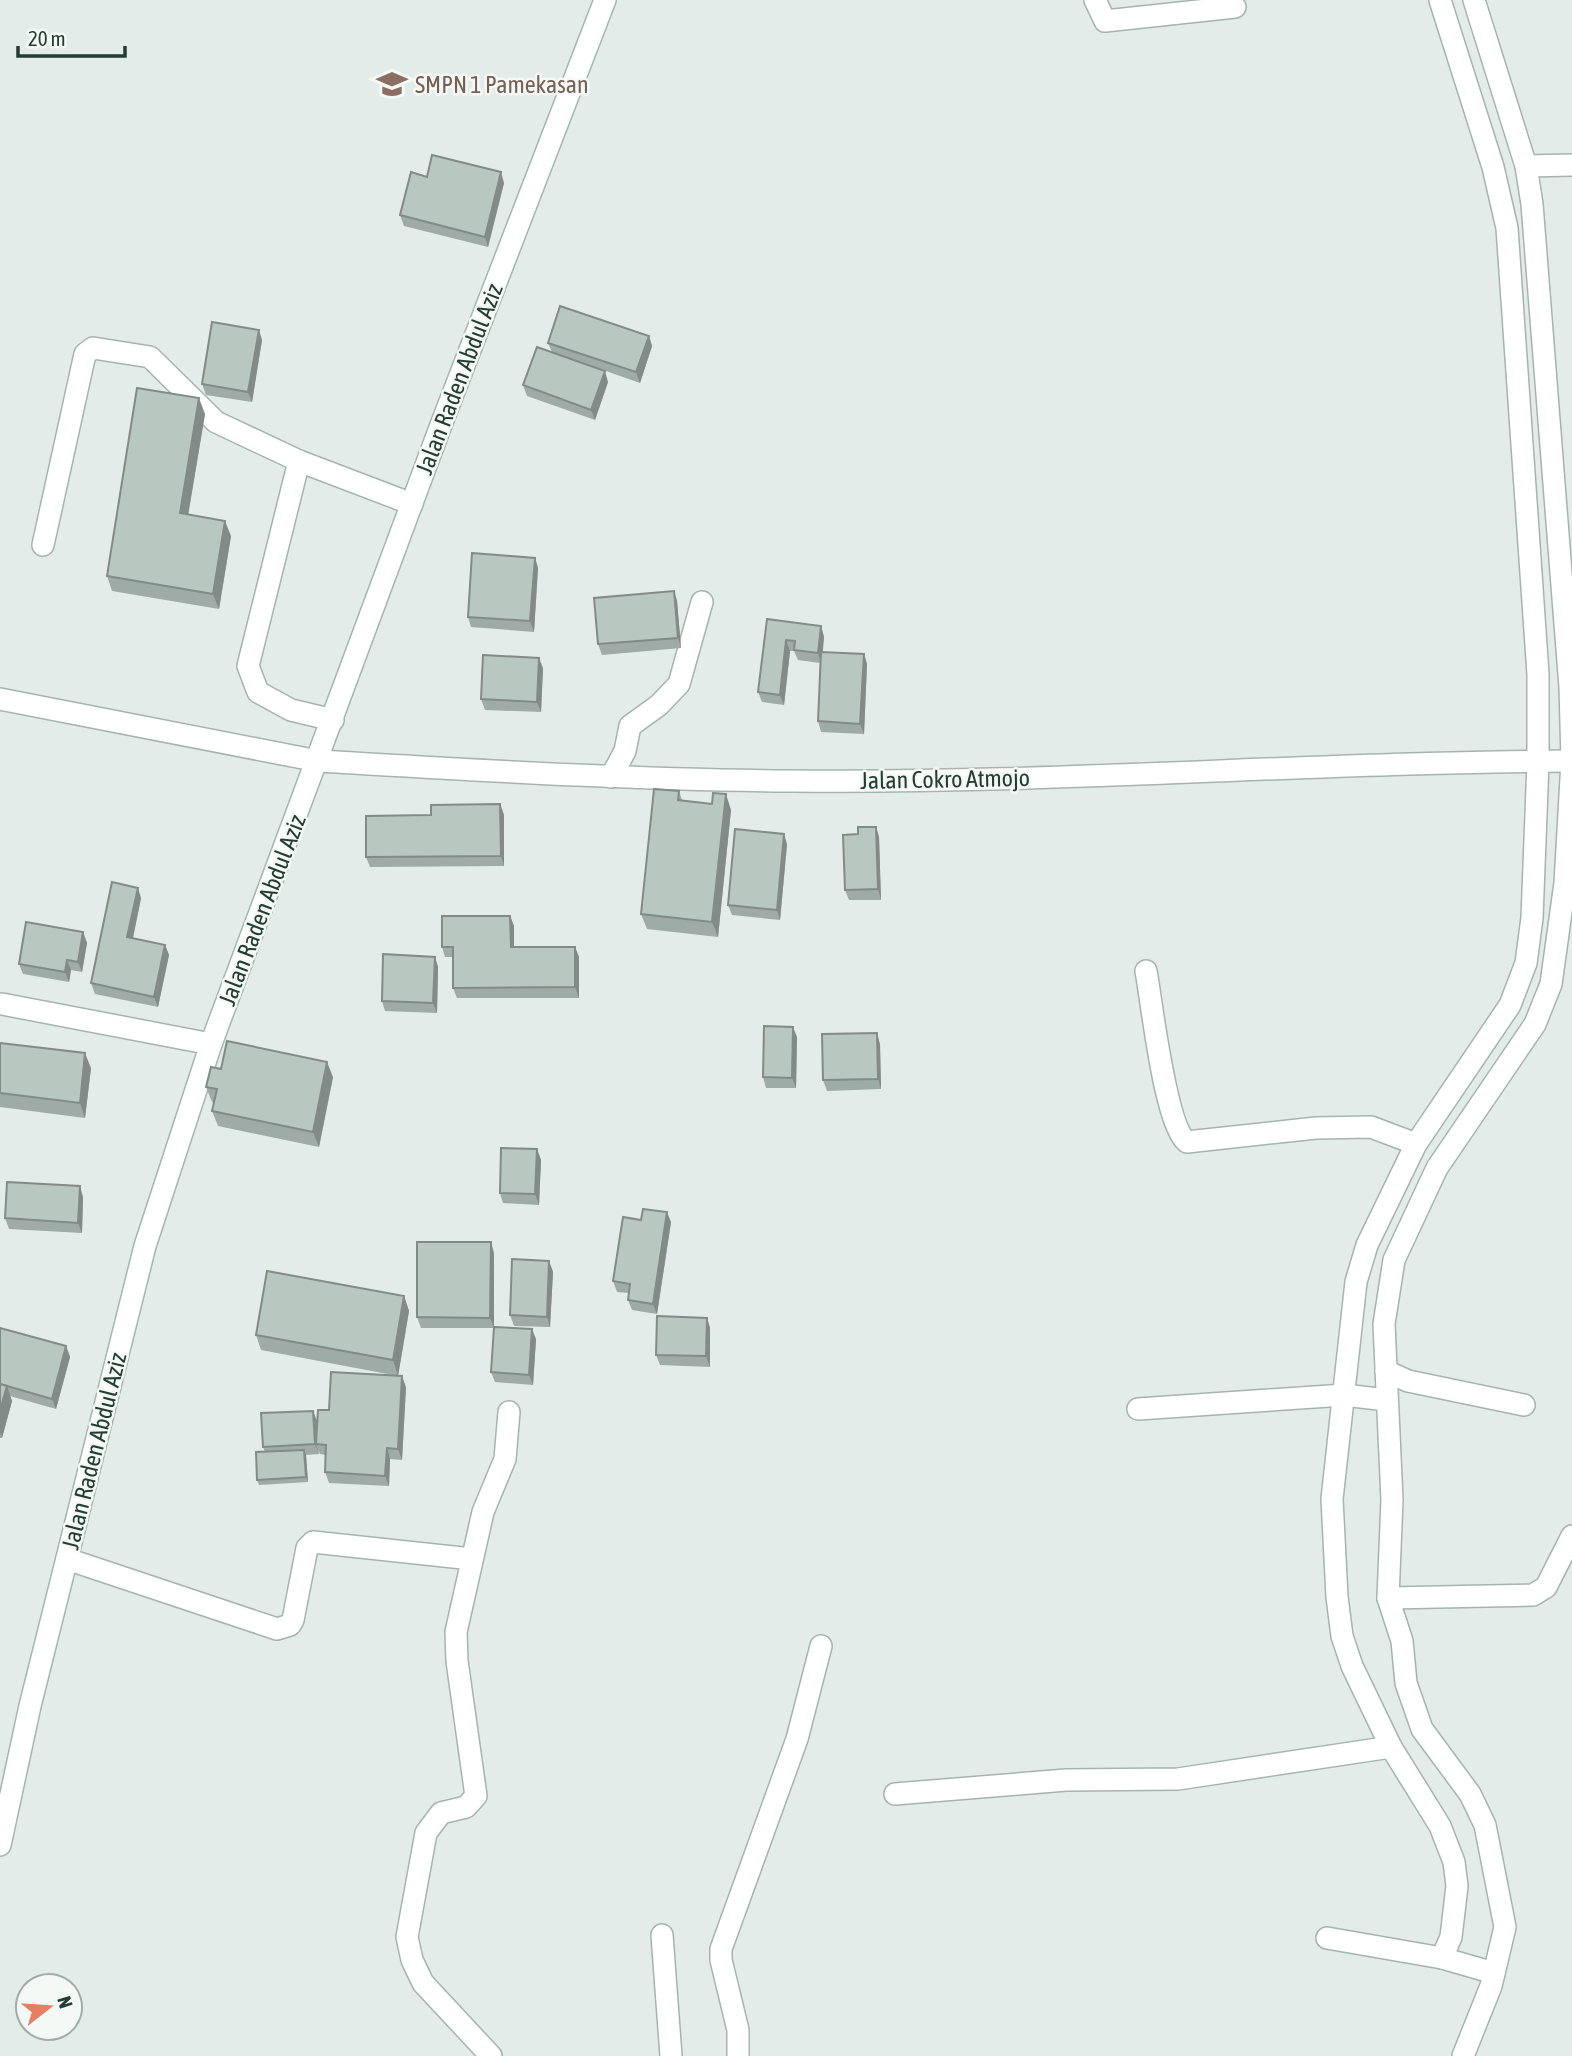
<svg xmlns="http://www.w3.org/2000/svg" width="1572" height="2056" viewBox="0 0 1572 2056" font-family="'Asap Condensed',sans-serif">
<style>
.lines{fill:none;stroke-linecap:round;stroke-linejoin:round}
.service-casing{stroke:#a6b4ae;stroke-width:24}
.minor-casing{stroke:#a6b4ae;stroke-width:24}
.tertiary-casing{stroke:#a6b4ae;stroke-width:24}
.secondary-casing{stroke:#a2b7af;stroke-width:24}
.service{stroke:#fff;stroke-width:21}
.minor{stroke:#fff;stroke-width:21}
.tertiary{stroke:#fff;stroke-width:21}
.secondary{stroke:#fff;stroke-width:21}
.wall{fill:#9faba6}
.shaded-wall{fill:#828b87}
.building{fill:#b9c7c1;stroke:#828b87;stroke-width:2}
.labels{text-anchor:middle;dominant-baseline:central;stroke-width:5;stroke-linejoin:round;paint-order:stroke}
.education-label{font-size:24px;fill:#785e54;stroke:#f4f9f6;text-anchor:start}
.street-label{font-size:24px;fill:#243d34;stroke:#f4f9f6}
</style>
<rect width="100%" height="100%" fill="#e3ece8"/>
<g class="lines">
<!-- service casing -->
<g class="service-casing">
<g id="service">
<path d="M43,545L85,354L93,348L150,357L216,422L299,461"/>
<path d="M0,699L318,761"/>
<path d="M333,720L291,710L258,692L248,666L299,461L412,504"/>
<path d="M611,777L625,751L630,726L659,705L679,684L702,602"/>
<path d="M662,1935L671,2056"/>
</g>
</g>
<!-- minor casing -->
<g class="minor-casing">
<g id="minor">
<path d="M1095,0L1105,21L1235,7"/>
<path d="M1526,166L1572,165"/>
<path d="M1146,971C1152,1003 1165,1126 1187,1142L1316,1128L1371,1127L1416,1144"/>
<path d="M2,1004L211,1044"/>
<path d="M1386,1371L1408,1381L1524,1405"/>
<path d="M1138,1409L1344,1395L1387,1400"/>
<path d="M67,1559L277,1629L290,1625L293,1620L307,1548L313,1542L472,1559"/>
<path d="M1388,1598L1533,1595L1546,1587L1572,1536"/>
<path d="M895,1794L1066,1780L1178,1779L1391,1747"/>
<path d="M1327,1938L1442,1958L1451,1937L1457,1886L1454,1862L1440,1826L1391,1747L1352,1666L1342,1636L1337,1597L1332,1499L1356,1282L1367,1245L1416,1144L1510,1005L1526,963L1532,918L1538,762V674L1507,228L1493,167L1440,0"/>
<path d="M1442,1958L1494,1973"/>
<path d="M491,2056L423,1983L412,1960L407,1937L426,1833L441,1813L466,1807L476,1796L457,1661L456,1632L483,1512L505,1459L509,1412"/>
<path d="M738,2056V2030L721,1960V1949L797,1739L821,1646"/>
<path d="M1463,2056L1491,1986L1505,1927L1485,1825L1470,1794L1422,1729L1406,1683L1402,1641L1388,1598L1392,1500L1384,1324L1394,1260L1437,1168L1535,1024L1551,984L1565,883L1572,761L1570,687L1532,204L1526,166L1474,0"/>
</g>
</g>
<!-- tertiary casing -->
<g class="tertiary-casing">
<path id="tertiary" d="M318,761C475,770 632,780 790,781C1051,784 1311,762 1572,761"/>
</g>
<!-- secondary casing -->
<g class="secondary-casing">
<path id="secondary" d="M0,1845L30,1706L145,1246L211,1044L441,425L605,0"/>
</g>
<!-- service -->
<use href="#service" class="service"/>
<!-- minor -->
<use href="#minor" class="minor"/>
<!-- tertiary -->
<use href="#tertiary" class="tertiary"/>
<!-- secondary -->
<use href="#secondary" class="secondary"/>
</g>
<!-- wall -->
<g class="wall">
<path d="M427,177L504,183L488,247L404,226L400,215Z"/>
<path d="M649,336L652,346L640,383L572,359L608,382L595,420L527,396L523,385L552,352L548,343Z"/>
<path d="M262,340L252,402L206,395L202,384Z"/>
<path d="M205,414L188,514L231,536L219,609L112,591L107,576Z"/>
<path d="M535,558L538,568L534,632L471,627L468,617Z"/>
<path d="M674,591L677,601L681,648L602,655L598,644Z"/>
<path d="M767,619L821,626L824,637L823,652L864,654L867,664L864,734L821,732L818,721L820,663L798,660L794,651H790L784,705L762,702L758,692Z"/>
<path d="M543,668L541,712L485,710L481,699Z"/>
<path d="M679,791L682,800L731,810L718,937L647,929L641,914Z"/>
<path d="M500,804L504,815V866L370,867L366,857L431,815Z"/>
<path d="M876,827L879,837L881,900H849L845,890L858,834Z"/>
<path d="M787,844L780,920L732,915L728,905Z"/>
<path d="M141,898L133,938L165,945L169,955L158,1007L95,994L91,983Z"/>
<path d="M510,916L514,926V947H575L579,957V998H457L453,988V957H445L442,947Z"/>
<path d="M83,932L87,943L82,972L71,970L69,982L23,974L19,964Z"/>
<path d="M435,957L438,967L437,1013L385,1011L382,1001Z"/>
<path d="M797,1037L796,1088H766L763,1077Z"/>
<path d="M0,1043L91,1068L85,1118L0,1107Z"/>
<path d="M880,1044L881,1089L827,1091L823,1080Z"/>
<path d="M221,1069L333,1077L319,1147L218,1126L212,1111L214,1103L212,1102L206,1087Z"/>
<path d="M537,1149L541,1160L539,1205L503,1203L500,1193Z"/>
<path d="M83,1197L82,1233L9,1229L5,1218Z"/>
<path d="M641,1220L671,1222L657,1314L632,1310L628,1300L629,1293L617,1292L613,1281Z"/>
<path d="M494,1253V1327L536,1339L533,1385L495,1382L491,1372L494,1328H421L417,1317Z"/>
<path d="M549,1261L553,1272L550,1327L514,1326L510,1315Z"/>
<path d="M404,1296L409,1311L398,1376L261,1350L256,1335Z"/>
<path d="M707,1318L710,1328V1367L660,1365L656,1355Z"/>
<path d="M0,1328L66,1346L70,1357L56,1409L10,1396L12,1401L2,1438H0Z"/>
<path d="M406,1387L402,1460L390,1459L389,1486L329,1483L325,1472L326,1455L320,1454L318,1450L319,1454L306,1455L308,1482L259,1485L257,1480L265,1452L263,1447L313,1411L317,1421V1429L329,1410Z"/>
</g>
<!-- shaded-wall -->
<g class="shaded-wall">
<path d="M501,172L504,183L488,247L485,237Z"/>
<path d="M259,330L262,340L252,402L248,392Z"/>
<path d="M649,336L652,346L640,383L636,372Z"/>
<path d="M605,371L608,382L595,420L591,410Z"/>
<path d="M199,398L205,414L186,528L180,513Z"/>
<path d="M225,521L231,536L219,609L213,594Z"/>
<path d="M535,558L538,568L534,632L530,621Z"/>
<path d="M674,591L677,601L681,648L678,638Z"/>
<path d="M821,626L824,637L821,663L818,653Z"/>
<path d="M786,640L790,651L784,705L780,695Z"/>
<path d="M864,654L867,664L864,734L860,724Z"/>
<path d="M539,658L543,668L541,712L537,702Z"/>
<path d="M726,794L731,810L718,937L712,922Z"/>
<path d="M500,804L504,815V866L501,856Z"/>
<path d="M876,827L879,837L881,900L878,889Z"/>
<path d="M784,834L787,844L780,920L777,910Z"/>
<path d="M138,888L141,898L131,947L127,937Z"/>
<path d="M510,916L514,926V957L511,947Z"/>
<path d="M83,932L87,943L82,972L78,962Z"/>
<path d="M165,945L169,955L158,1007L154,997Z"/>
<path d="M575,947L579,957V998L575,987Z"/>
<path d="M435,957L438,967L437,1013L433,1003Z"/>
<path d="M67,960L71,970L69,982L65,972Z"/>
<path d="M793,1027L797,1037L796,1088L792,1078Z"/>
<path d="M877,1033L880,1044L881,1089L878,1079Z"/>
<path d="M85,1053L91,1068L85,1118L80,1103Z"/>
<path d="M327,1062L333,1077L319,1147L313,1132Z"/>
<path d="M537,1149L541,1160L539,1205L535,1194Z"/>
<path d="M80,1186L83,1197L82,1233L78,1223Z"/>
<path d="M667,1212L671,1222L657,1314L653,1304Z"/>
<path d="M491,1242L494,1253V1328L490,1318Z"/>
<path d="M549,1261L553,1272L550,1327L547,1317Z"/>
<path d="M404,1296L409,1311L398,1376L393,1360Z"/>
<path d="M707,1318L710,1328V1367L706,1356Z"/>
<path d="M532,1329L536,1339L533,1385L529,1375Z"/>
<path d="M66,1346L70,1357L56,1409L52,1399Z"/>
<path d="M402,1376L406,1387L402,1460L398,1449Z"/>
<path d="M7,1386L12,1401L2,1438L0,1433V1410Z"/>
<path d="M313,1411L317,1421L318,1444H316L319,1454L315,1444Z"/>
<path d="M387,1448L390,1459L389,1486L385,1476Z"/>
<path d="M304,1450L306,1455L308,1482L306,1477Z"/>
</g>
<!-- building -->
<g class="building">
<path d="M432,155L501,172L485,237L400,215L411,172L427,177Z"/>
<path d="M560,306L649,336L636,372L548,343Z"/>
<path d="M212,322L259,330L248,392L202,384Z"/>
<path d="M537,347L605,371L591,410L523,385Z"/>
<path d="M137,388L199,398L180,513L225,521L213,594L107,576Z"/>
<path d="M472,553L535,558L530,621L468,617Z"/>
<path d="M674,591L678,638L598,644L594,598Z"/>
<path d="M767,619L821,626L818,653L794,650L795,641L786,640L780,695L758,692Z"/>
<path d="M821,652L864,654L860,724L818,721Z"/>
<path d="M483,655L539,658L537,702L481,699Z"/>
<path d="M654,789L679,791L678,800L712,804L713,793L726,794L712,922L641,914Z"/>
<path d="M500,804L501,856L366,857V816L431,815V805Z"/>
<path d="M858,827H876L878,889L845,890L843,835L858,834Z"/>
<path d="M735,829L784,834L777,910L728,905Z"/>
<path d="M112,882L138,888L127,937L165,945L154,997L91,983Z"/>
<path d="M442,916H510L511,947H575V987L453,988V947H442Z"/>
<path d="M26,922L83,932L78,962L67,960L65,972L19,964Z"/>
<path d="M383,954L435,957L433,1003L382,1001Z"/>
<path d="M764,1026L793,1027L792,1078L763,1077Z"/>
<path d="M877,1033L878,1079L823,1080L822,1034Z"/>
<path d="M227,1041L327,1062L313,1132L212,1111L217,1089L206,1087L211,1067L221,1069Z"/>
<path d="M0,1043L85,1053L80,1103L0,1093Z"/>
<path d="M501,1148L537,1149L535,1194L500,1193Z"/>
<path d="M7,1182L80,1186L78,1223L5,1218Z"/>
<path d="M643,1209L667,1212L653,1304L628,1300L630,1284L613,1281L623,1217L641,1220Z"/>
<path d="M417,1242H491L490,1318L417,1317Z"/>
<path d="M512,1259L549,1261L547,1317L510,1315Z"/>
<path d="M267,1271L404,1296L393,1360L256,1335Z"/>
<path d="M657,1316L707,1318L706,1356L656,1355Z"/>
<path d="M494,1327L532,1329L529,1375L491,1372Z"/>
<path d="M0,1328L66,1346L52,1399L0,1384Z"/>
<path d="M331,1372L402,1376L398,1449L387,1448L385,1476L325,1472L326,1445L316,1444L318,1410H329Z"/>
<path d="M0,1384L7,1386L0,1410Z"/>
<path d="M313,1411L315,1444L263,1447L261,1413Z"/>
<path d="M304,1450L306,1477L257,1480L256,1452Z"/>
</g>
<!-- icons -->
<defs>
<g id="school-bare" transform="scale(2.415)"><path d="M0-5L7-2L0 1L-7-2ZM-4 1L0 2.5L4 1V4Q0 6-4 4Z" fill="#8d6e63" stroke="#f4f9f6" stroke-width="2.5" paint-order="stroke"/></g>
</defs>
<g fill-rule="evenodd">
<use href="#school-bare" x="392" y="84"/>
</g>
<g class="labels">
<!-- education labels -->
<g class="education-label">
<text x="415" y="84">SMPN 1 Pamekasan</text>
</g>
<!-- street labels -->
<g class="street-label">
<text transform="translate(459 379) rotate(-69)">Jalan Raden Abdul Aziz</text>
<text transform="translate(945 779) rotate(-1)">Jalan Cokro Atmojo</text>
<text transform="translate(262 910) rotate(-69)">Jalan Raden Abdul Aziz</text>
<text transform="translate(94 1451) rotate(-76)">Jalan Raden Abdul Aziz</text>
</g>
</g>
<!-- north arrow -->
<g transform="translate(49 2007) rotate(73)"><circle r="33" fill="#f4f9f6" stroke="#a1aea8" stroke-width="2"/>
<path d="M0-5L12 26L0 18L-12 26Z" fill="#e97c64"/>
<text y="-10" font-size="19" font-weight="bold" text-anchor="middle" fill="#243d34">N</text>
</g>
<!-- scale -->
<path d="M18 46v10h107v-10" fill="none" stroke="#243d34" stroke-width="3.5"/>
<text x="28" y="46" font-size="21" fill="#243d34" stroke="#f4f9f6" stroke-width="5" paint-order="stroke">20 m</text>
</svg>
